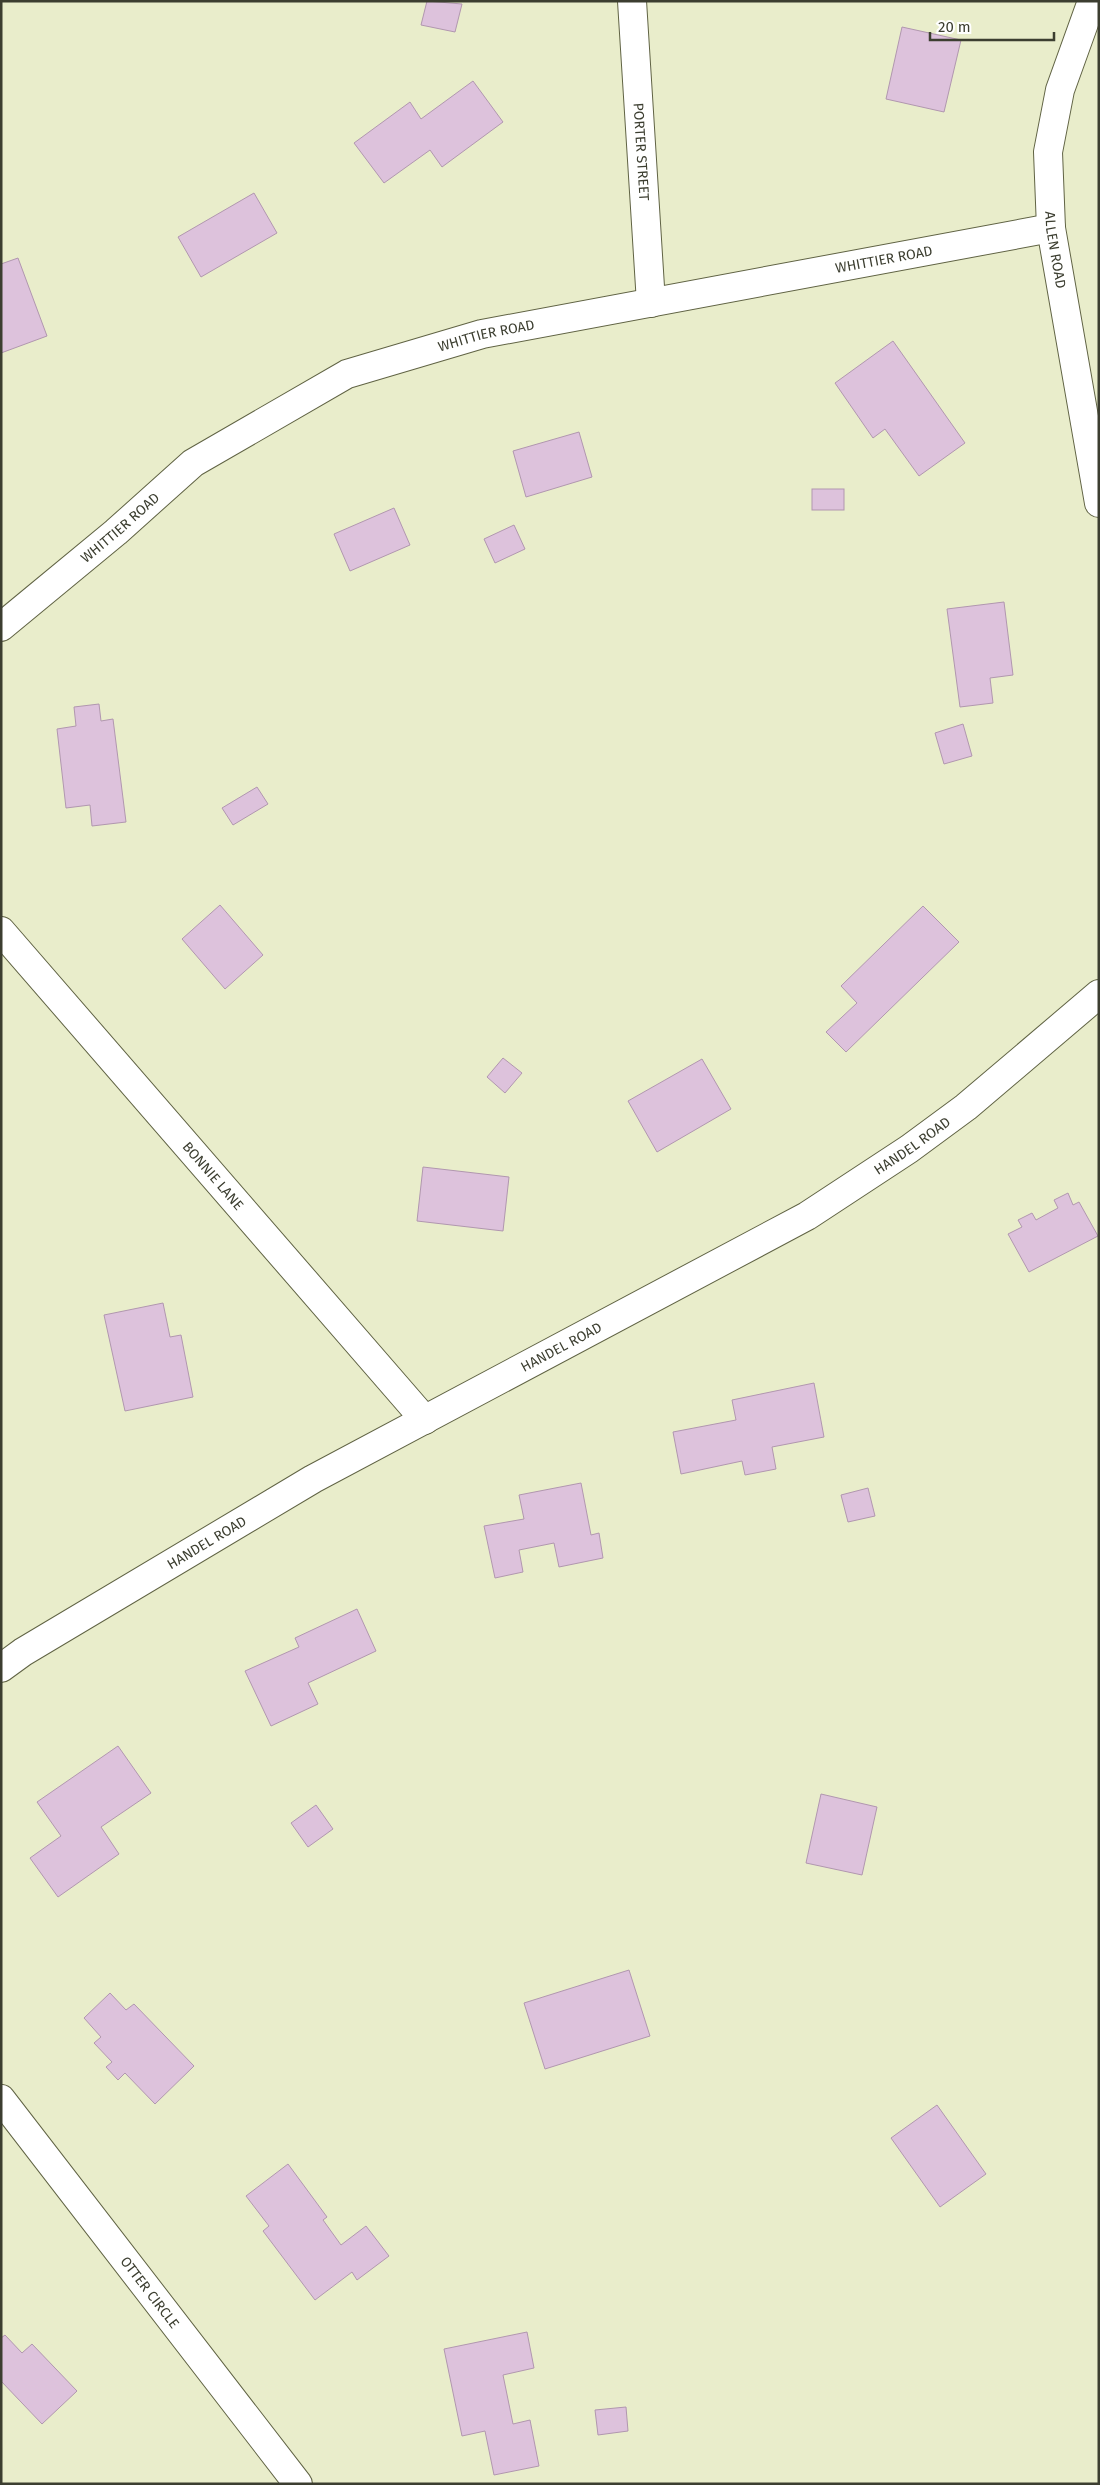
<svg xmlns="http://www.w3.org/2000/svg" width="1100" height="2485" viewBox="0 0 1100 2485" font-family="'Fira Sans',sans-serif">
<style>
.building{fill:#ddc2dc;stroke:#b197af}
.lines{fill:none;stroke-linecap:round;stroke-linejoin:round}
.minor-casing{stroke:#606344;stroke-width:30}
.tertiary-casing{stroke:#606344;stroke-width:30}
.minor{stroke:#fff;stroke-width:28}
.tertiary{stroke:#fff;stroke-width:28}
.labels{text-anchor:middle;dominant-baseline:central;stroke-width:5;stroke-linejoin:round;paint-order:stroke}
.street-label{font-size:14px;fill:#3c3e30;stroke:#fff}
</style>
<rect width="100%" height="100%" fill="#e9edcb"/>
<!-- building -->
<g class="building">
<path d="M427,1L462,4L455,32L421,25Z"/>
<path d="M902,27L961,40L944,112L886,99Z"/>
<path d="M473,81L503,122L442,167L430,150L384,183L354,143L410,102L421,119Z"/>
<path d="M254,193L277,233L201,277L178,237Z"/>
<path d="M18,258L47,336L1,353V264Z"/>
<path d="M893,341L965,443L919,476L885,429L873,438L835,383Z"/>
<path d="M579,432L592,477L526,497L513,451Z"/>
<rect x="812" y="489" width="32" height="21"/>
<path d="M394,508L410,545L350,571L334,534Z"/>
<path d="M514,525L525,549L495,563L484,539Z"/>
<path d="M1004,602L1013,675L990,678L993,703L960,707L947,609Z"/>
<path d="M99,704L101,721L113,719L126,822L92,826L90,805L66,808L57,729L76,726L74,707Z"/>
<path d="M963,724L972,756L944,764L935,733Z"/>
<path d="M257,787L268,804L233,825L222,808Z"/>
<path d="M220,905L263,955L225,989L182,939Z"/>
<path d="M923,906L959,942L846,1052L826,1032L857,1003L841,986Z"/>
<path d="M503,1058L522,1073L505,1093L487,1077Z"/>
<path d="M702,1059L731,1109L657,1152L628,1101Z"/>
<path d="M423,1167L509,1177L503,1231L417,1221Z"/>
<path d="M1068,1193L1073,1205L1079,1202L1098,1236L1029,1272L1008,1234L1022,1227L1018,1220L1032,1213L1036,1220L1058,1208L1054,1200Z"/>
<path d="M163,1303L170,1337L181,1335L193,1397L125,1411L104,1315Z"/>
<path d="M814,1383L824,1437L772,1447L776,1469L745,1475L742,1461L681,1474L673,1432L736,1420L732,1400Z"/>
<path d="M581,1483L591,1535L599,1533L603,1558L559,1567L554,1543L519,1550L523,1572L495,1578L484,1526L524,1519L519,1495Z"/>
<path d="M868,1488L875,1516L848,1522L841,1495Z"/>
<path d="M357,1609L376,1651L308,1683L318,1704L271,1726L245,1671L299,1647L295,1638Z"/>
<path d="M118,1746L151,1793L101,1827L119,1854L58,1897L30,1858L61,1836L37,1802Z"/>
<path d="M821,1794L877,1807L862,1875L806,1863Z"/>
<path d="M316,1805L333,1829L308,1847L291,1823Z"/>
<path d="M629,1970L650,2036L545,2069L524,2003Z"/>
<path d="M110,1993L126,2010L134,2004L194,2066L155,2104L125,2073L118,2080L106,2067L112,2062L94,2043L101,2037L84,2018Z"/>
<path d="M937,2105L986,2174L940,2207L891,2138Z"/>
<path d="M288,2164L327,2217L323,2220L341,2245L366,2226L389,2256L357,2280L352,2272L315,2300L263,2231L269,2226L246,2196Z"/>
<path d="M527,2332L534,2368L503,2375L513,2424L530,2420L539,2466L494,2475L485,2431L462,2436L444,2349Z"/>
<path d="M5,2335L22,2353L32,2344L77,2391L42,2424L1,2381V2338Z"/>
<path d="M626,2407L628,2431L598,2435L595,2410Z"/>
</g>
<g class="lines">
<!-- minor casing -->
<g class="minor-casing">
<g id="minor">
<path id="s1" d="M632,1L651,303"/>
<path id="s2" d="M1,627L116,532L193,463L347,374L482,334L1051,228"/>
<path id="s3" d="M1,931L425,1420"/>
<path id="s4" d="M1,1668L23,1652L313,1479L807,1216L909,1149L966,1107L1099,994"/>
<path id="s5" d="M1,2099L298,2484"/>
</g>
</g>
<!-- tertiary casing -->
<g class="tertiary-casing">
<g id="tertiary">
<path id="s6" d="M1092,1L1060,90L1048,152L1051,228L1099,503"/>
</g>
</g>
<!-- minor -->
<use href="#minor" class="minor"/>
<!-- tertiary -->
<use href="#tertiary" class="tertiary"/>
</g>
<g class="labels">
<!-- street labels -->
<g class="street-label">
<text stroke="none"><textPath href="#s1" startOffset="151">PORTER STREET</textPath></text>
<text stroke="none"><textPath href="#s6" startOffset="256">ALLEN ROAD</textPath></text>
<text stroke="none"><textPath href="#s2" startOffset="980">WHITTIER ROAD</textPath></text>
<text stroke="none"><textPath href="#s2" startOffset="575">WHITTIER ROAD</textPath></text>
<text stroke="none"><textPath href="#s2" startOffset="155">WHITTIER ROAD</textPath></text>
<text stroke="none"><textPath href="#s4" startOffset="1051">HANDEL ROAD</textPath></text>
<text stroke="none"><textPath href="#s3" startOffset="324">BONNIE LANE</textPath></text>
<text stroke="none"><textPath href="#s4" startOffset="646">HANDEL ROAD</textPath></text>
<text stroke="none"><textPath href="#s4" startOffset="241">HANDEL ROAD</textPath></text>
<text stroke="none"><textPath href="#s5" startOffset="244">OTTER CIRCLE</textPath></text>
</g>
</g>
<!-- border -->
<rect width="1100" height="2485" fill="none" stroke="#3c3e30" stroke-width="5"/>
<!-- scale -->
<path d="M930 32v8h124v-8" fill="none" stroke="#3c3e30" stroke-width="2.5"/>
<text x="938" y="32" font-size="15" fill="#3c3e30" stroke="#ffffff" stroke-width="4" paint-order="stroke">20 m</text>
</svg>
